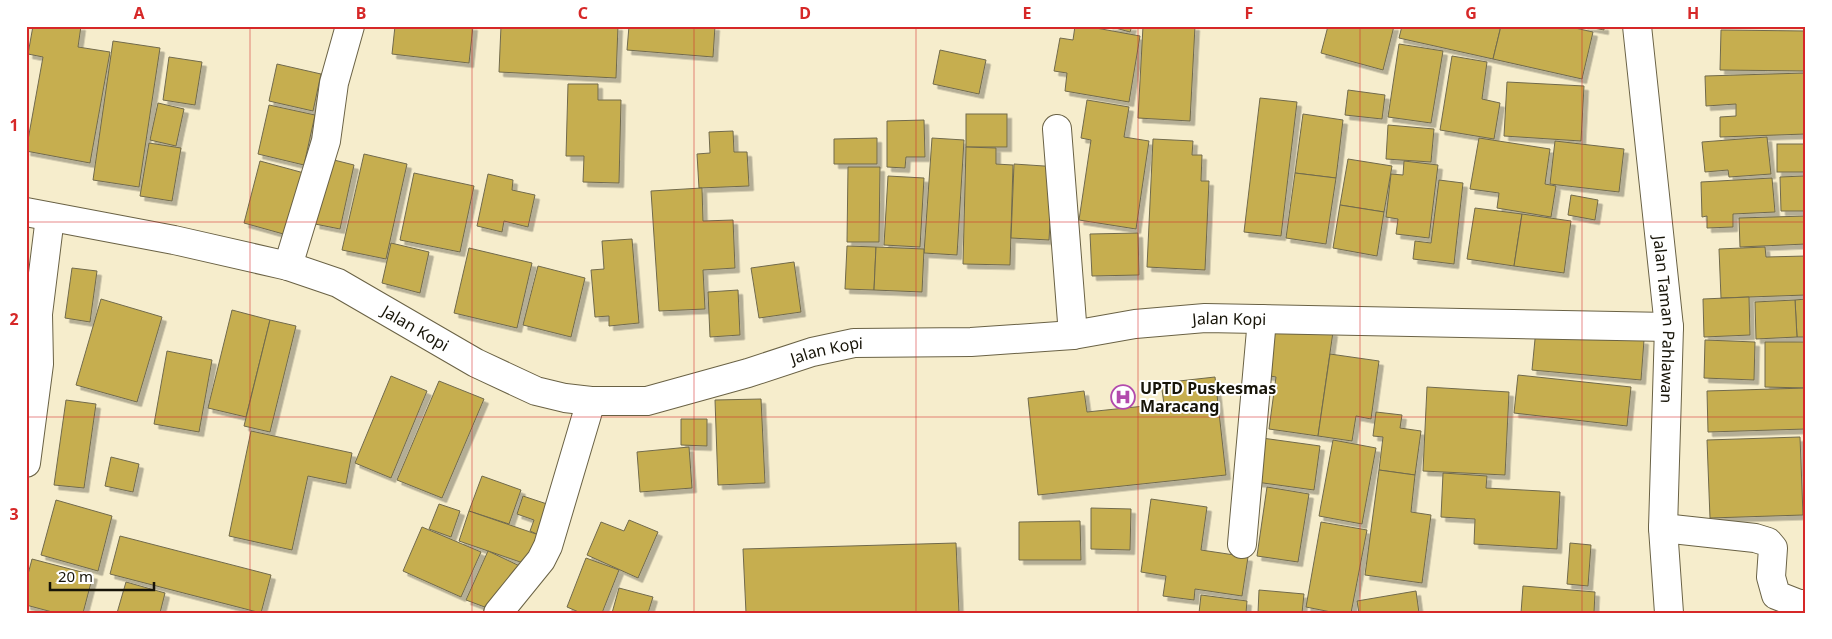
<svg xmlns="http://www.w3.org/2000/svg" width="1832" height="639" viewBox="0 0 1832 639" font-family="'Noto Sans',sans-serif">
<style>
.building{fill:#c6ae50;stroke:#716a4c;filter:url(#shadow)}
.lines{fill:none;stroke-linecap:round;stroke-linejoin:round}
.minor-casing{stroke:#6a6245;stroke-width:30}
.primary-casing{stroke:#6a6245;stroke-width:30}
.minor{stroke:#fff;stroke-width:28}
.primary{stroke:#fff;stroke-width:28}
.grid{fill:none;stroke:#d62828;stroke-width:1;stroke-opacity:0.55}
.labels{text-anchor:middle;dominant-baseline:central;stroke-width:4;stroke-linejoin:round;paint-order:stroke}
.street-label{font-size:16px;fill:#171408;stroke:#fff}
.poi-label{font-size:16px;font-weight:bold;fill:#171408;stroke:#fff;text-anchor:start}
.neatline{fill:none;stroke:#d62828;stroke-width:2}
.grid-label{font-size:16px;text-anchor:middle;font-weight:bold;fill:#d62828}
</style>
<defs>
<filter id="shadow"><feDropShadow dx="4.5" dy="4.5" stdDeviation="0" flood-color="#0004"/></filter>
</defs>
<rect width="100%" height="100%" fill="#f6edcc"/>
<!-- building -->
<g class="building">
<path d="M33,26H81L78,47L110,52L90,163L26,151L43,57L28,54Z"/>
<path d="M395,26H473L469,63L392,54Z"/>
<path d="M501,26H618L616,78L499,72Z"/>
<path d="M629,26H715L713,57L627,50Z"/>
<path d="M1075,26H1085L1140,36L1129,102L1065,91L1067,73L1054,71L1060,38L1073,40Z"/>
<path d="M1108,26H1132L1130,32Z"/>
<path d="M1143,26H1195L1190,121L1138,118Z"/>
<path d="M1328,26H1394L1383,70L1321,53Z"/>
<path d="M1402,26H1501L1493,59L1399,38Z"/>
<path d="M1501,26H1566L1593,32L1582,79L1493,59Z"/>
<path d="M1583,26H1604V30Z"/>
<path d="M1721,30L1806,31V71L1720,70Z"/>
<path d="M113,41L160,48L139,187L93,180Z"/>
<path d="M1399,44L1443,51L1431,123L1388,117Z"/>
<path d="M940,50L986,60L979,94L933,84Z"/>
<path d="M1452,56L1487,62L1482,99L1500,103L1494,139L1440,130Z"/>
<path d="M169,57L202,62L195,105L163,100Z"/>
<path d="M277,64L321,74L313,111L269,101Z"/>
<path d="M1805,73L1806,134L1720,137V117L1736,116V104L1706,106L1705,76Z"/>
<path d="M1507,82L1584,86L1581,141L1504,136Z"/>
<path d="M568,84H598V100H621L619,183L583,182L584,156H566Z"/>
<path d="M1348,90L1385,95L1382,119L1345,115Z"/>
<path d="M1260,98L1297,102L1281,236L1244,232Z"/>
<path d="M1087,100L1129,107L1124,137L1149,141L1136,229L1079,220L1091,140L1081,138Z"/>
<path d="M158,103L184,109L176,146L150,140Z"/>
<path d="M269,105L315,115L304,165L258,154Z"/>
<rect x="966" y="114" width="41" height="33"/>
<path d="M1303,114L1343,120L1336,178L1295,173Z"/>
<path d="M924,120L925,157H906L905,168L887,167V121Z"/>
<path d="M1388,125L1434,129L1431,162L1386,159Z"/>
<path d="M733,131L734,152H747L749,186L699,188L697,154L710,153L709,132Z"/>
<path d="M1767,137L1771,174L1729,177L1728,170L1705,172L1702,142Z"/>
<path d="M877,138V164H834V139Z"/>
<path d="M932,138L964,140L957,255L924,253Z"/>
<path d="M1479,138L1550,149L1545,184L1556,186L1551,217L1497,208L1499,193L1470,189Z"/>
<path d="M1153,139L1193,141L1192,155H1202L1201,181H1209L1205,270L1147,267Z"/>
<path d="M1555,141L1624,149L1619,192L1550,184Z"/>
<path d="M149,143L181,148L172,201L140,196Z"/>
<rect x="1777" y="144" width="29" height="28"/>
<path d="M966,147L996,148V164L1013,165L1010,265L963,264Z"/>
<path d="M364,154L407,164L386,259L342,250Z"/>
<path d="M330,159L354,165L340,229L315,224Z"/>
<path d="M1348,159L1392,166L1384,212L1340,205Z"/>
<path d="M260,161L304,173L287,235L244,223Z"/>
<path d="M1404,161L1438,165L1429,238L1396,234L1398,219L1386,217L1391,174L1403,175Z"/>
<path d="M1014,164L1059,167L1051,206L1049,240L1011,238Z"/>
<path d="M848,167H880L879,242H847Z"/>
<path d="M414,173L474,186L460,252L400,240Z"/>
<path d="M1295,173L1336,178L1326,244L1286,238Z"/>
<path d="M488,174L513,180L512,190L535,195L528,227L504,221L502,232L477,226Z"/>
<path d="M888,176L924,178L920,247L884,245Z"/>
<path d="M1804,176L1806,211H1781L1780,177Z"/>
<path d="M1772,178L1775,212L1733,214V227L1707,228V216L1702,217L1701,182Z"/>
<path d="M1439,180L1463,183L1454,264L1413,259L1415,241L1431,243Z"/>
<path d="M702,188L703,221L733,220L735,268L703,270L705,309L659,311L651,191Z"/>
<path d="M1571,195L1598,200L1595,220L1568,215Z"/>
<path d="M1340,205L1384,212L1377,256L1333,248Z"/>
<path d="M1475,208L1522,214L1514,266L1467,259Z"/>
<path d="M1522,214L1571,221L1564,273L1514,266Z"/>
<path d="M1806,216V244L1740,247L1739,218Z"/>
<path d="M1138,233L1139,275L1092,276L1090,234Z"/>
<path d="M632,239L639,323L609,326V316L595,317L591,270L604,269L602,241Z"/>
<path d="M391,243L429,252L420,293L382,283Z"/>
<path d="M847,246L876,247L874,290L845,289Z"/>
<path d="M876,247L924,249L922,292L874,290Z"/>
<path d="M1765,247L1766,257L1806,256V295L1721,298L1719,249Z"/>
<path d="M469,248L532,263L517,328L454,313Z"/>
<path d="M794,262L801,312L759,318L751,268Z"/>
<path d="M538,266L585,278L571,337L523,325Z"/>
<path d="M72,268L97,271L90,322L65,318Z"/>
<path d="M738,290L740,335L710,337L708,292Z"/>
<path d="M1749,297L1750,335L1704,337L1703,299Z"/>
<path d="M101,299L162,317L137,402L76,385Z"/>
<path d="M1806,299V337H1797L1795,300Z"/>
<path d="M1795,300L1797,337L1756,339L1755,302Z"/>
<path d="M232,310L270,320L246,417L208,408Z"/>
<path d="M270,320L296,326L270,432L244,426Z"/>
<path d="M1272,323L1333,332L1318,436L1269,429L1276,377L1264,375Z"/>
<path d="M1536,329L1644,340L1641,380L1532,370Z"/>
<path d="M1705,340L1755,342L1754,380L1704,378Z"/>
<path d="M1765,342H1806V388L1765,387Z"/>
<path d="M167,351L212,360L199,432L154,424Z"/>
<path d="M1330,354L1379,361L1371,419L1356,416L1352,441L1318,436Z"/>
<path d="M1518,375L1631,387L1627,426L1514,413Z"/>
<path d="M391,376L427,391L391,478L355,463Z"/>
<path d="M1215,377L1226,475L1038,495L1028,398L1084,391L1087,412L1164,404L1161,383Z"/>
<path d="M439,381L484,399L442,498L397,480Z"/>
<path d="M1427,387L1509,392L1505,475L1423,471Z"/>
<path d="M1806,388V429L1708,432L1707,391Z"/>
<path d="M761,399L765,483L718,485L715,400Z"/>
<path d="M66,400L96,404L84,488L54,485Z"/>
<path d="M1376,412L1402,415L1400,428L1421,431L1415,475L1379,470L1383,437L1373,436Z"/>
<path d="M681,419H707V446L681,445Z"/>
<path d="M251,431L352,453L346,484L308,476L292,550L229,536Z"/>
<path d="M1800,437L1803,515L1710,518L1707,440Z"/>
<path d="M1262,438L1320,446L1314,490L1256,482Z"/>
<path d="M1333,440L1376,448L1362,524L1319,516Z"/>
<path d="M1804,444H1806V484Z"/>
<path d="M689,447L692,488L640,492L637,452Z"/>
<path d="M111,457L139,464L133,492L105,486Z"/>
<path d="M1379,470L1415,475L1411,512L1431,515L1422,583L1365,575Z"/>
<path d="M1443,473L1487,476L1486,488L1560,492L1557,549L1474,544L1475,519L1441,517Z"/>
<path d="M482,476L521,490L509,524L469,511Z"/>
<path d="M1267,487L1309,494L1298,562L1257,556Z"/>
<path d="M523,496L550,505L539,535L530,531L534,520L517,514Z"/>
<path d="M1151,499L1207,507L1201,550L1248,557L1242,596L1195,589L1194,600L1163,596L1166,576L1141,572Z"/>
<path d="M56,500L112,516L98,571L41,555Z"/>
<path d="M439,504L460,511L451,537L429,529Z"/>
<path d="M1091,508L1131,509L1130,550L1091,549Z"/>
<path d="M469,511L539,535L529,565L459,541Z"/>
<path d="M629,520L658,532L638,578L587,555L601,522L624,531Z"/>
<path d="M1080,521L1081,560H1019V522Z"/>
<path d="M1321,522L1367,530L1351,613H1336L1306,607Z"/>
<rect x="1805" y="524" width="1" height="56"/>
<path d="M422,527L481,552L461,597L403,571Z"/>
<path d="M120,536L271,575L261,613L110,574Z"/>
<path d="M956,543L959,613H746L743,549Z"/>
<path d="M1570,543L1591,545L1588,586L1567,584Z"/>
<path d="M488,551L524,568L490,609L466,600Z"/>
<path d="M586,558L619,570L602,613H581L567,607Z"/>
<path d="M32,559L93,575L83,613H56L26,605V582Z"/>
<path d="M126,582L165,593L160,613H117Z"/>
<path d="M1523,586L1595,592L1594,613H1521Z"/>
<path d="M619,588L653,597L648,613H612Z"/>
<path d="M1259,590L1304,594L1302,613H1258Z"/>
<path d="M1416,591L1419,613H1359L1357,601Z"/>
<path d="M1201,595L1247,601L1246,613H1199Z"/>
</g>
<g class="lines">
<!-- minor casing -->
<g class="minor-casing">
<g id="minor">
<path d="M1057,129L1073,335"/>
<path id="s1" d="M26,212L174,240L288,266L338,283L476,363L536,391L565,398L591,401H647L748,373L812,352L854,343L971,342L1073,335L1135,324L1205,318L1669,327"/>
<path d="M288,266L326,141L334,83L350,26"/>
<path d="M26,463L39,364L38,314L50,217"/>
<path d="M1663,528L1755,538L1768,542L1773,548L1771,577L1776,595L1799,604H1806"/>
<path d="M1242,544L1262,319"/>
<path d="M498,613L541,560L548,546L591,401"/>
</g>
</g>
<!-- primary casing -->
<g class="primary-casing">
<g id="primary">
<path id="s2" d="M1637,26L1669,327L1663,528L1669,613"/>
</g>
</g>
<!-- minor -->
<use href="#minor" class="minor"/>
<!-- primary -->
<use href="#primary" class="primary"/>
</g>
<!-- grid -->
<path class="grid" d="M250,26V613M472,26V613M694,26V613M916,26V613M1138,26V613M1360,26V613M1582,26V613M26,222H1806M26,417H1806"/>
<!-- icons -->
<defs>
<g id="hospital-ring" transform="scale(1.25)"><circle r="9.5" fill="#fff" stroke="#b24aad" stroke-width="1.5"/><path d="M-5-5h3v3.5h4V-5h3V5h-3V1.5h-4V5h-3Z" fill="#b24aad"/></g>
</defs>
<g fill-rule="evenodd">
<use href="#hospital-ring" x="1123" y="397"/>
</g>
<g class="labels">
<!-- street labels -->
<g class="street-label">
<text stroke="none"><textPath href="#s1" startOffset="1250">Jalan Kopi</textPath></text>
<text stroke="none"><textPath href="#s2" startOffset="295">Jalan Taman Pahlawan</textPath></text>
<text stroke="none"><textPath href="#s1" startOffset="410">Jalan Kopi</textPath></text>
<text stroke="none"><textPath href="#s1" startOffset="845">Jalan Kopi</textPath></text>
</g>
<!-- poi labels -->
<g class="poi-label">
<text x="1140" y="388">UPTD Puskesmas<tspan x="1140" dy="18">Maracang</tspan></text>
</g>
</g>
<!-- border -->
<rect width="1832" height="639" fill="none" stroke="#ffffff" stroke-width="55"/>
<!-- scale -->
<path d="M50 582v8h104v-8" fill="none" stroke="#171408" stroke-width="2.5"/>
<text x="58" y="582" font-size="15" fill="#171408" stroke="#ffffff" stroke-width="4" paint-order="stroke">20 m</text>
<rect x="28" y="28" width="1776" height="584" class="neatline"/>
<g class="grid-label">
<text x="139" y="19">A</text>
<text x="361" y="19">B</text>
<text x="583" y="19">C</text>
<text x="805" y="19">D</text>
<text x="1027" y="19">E</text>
<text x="1249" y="19">F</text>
<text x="1471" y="19">G</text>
<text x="1693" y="19">H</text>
<text x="14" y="131">1</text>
<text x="14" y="325">2</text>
<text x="14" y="520">3</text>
</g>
</svg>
